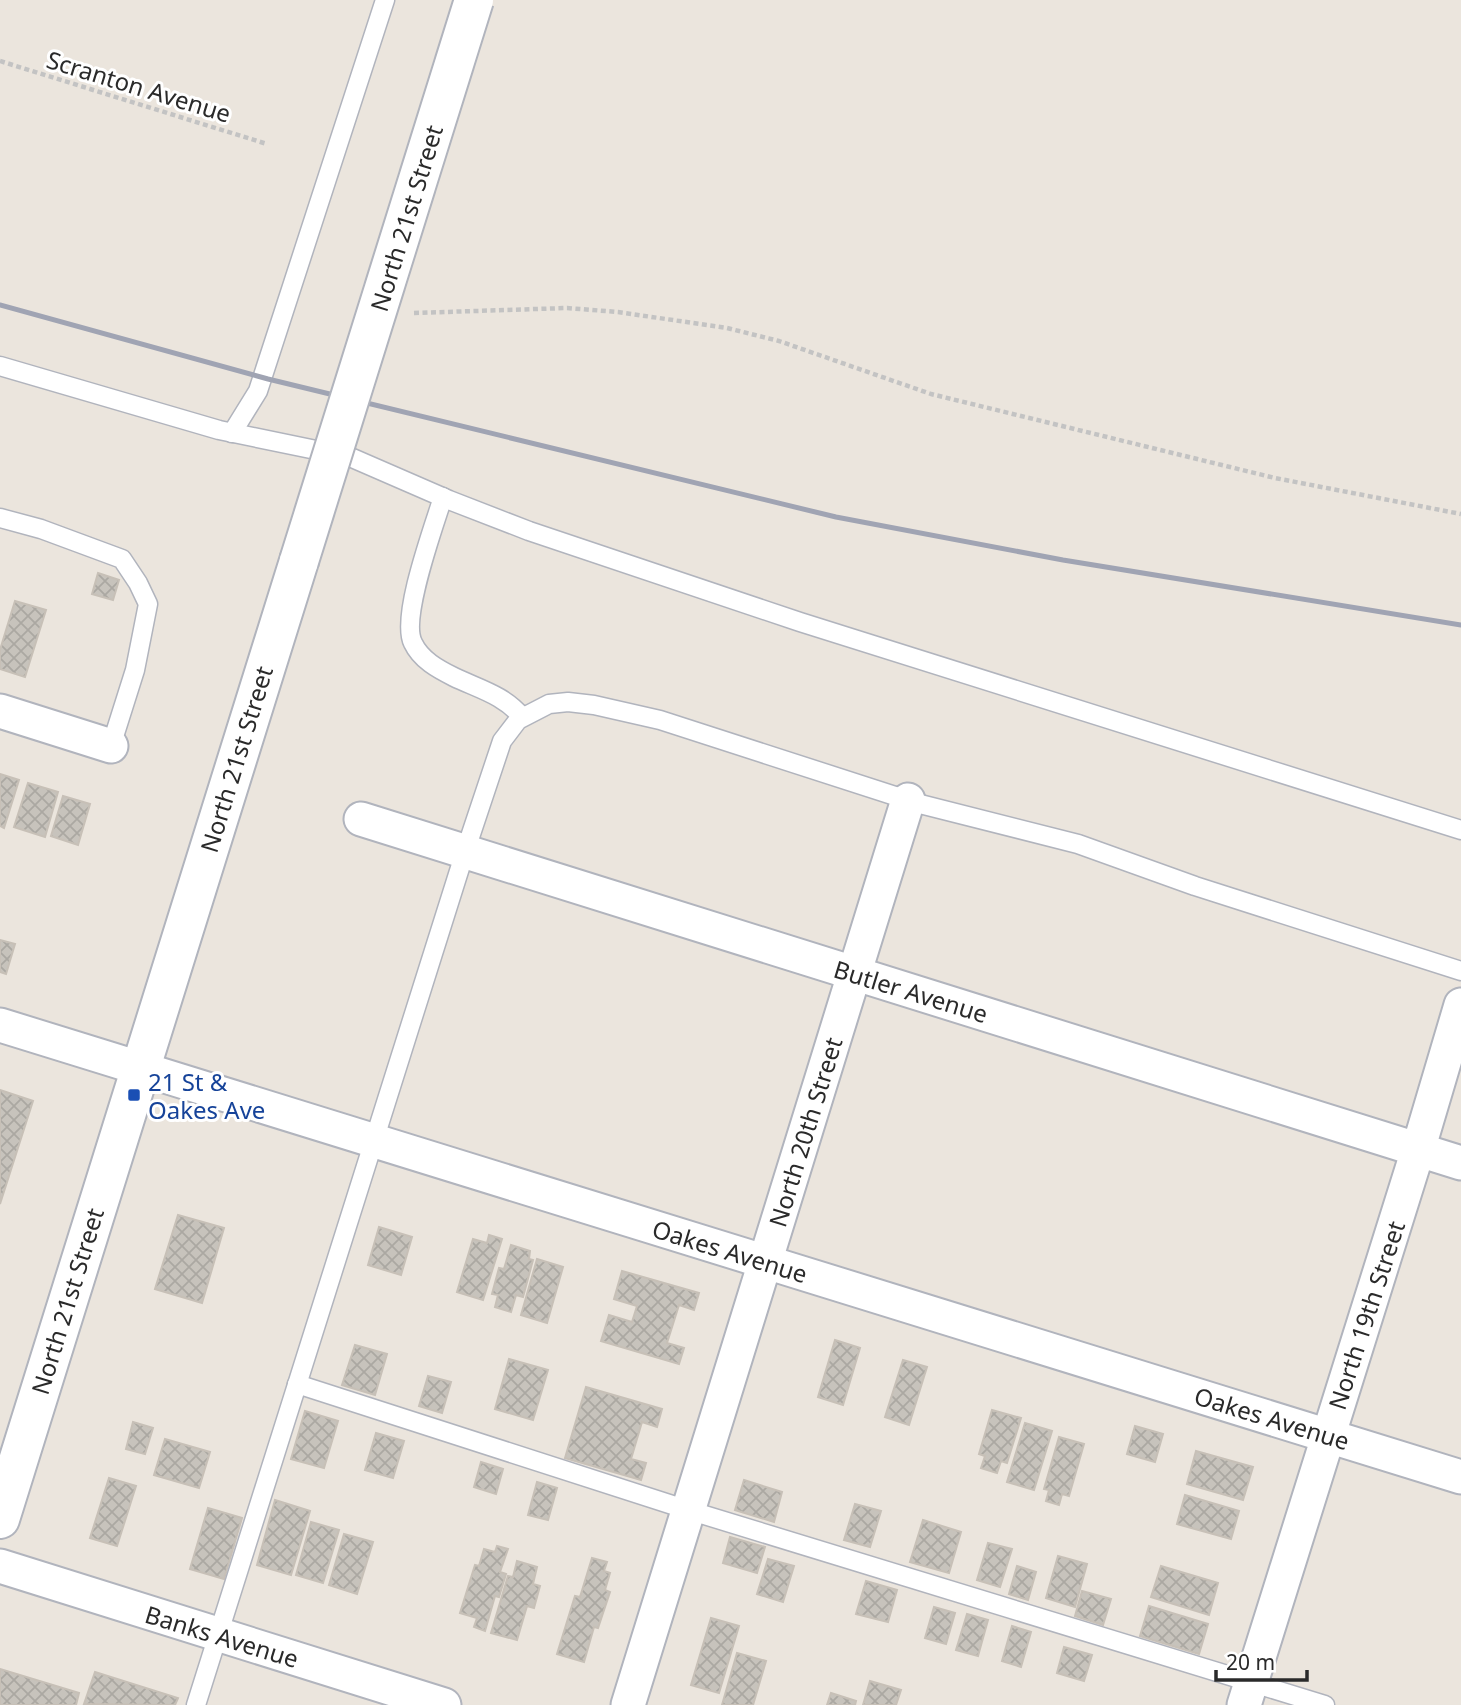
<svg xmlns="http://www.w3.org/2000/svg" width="1461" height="1705" viewBox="0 0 1461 1705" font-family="'Noto Sans',sans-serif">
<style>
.building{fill:url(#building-cross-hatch);stroke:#c7c0b7;stroke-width:2}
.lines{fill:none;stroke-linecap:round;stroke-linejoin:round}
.service-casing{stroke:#b1b4bd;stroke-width:21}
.minor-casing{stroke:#b1b4bd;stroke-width:37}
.tertiary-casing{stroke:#b1b4bd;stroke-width:42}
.path{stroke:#c3c3c3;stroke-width:4.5;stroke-dasharray:5 3.5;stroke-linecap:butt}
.service{stroke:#fff;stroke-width:18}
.minor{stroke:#fff;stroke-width:33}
.tertiary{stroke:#fff;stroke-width:38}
.rail{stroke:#a0a4b3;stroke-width:5}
.tertiary-bridge-casing{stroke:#b1b4bd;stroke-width:42;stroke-linecap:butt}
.tertiary-bridge{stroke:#fff;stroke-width:38}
.transit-dot{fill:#1a4fb4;stroke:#fff;stroke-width:2.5}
.labels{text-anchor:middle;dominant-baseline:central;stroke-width:6;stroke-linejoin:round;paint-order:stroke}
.street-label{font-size:24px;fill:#2a2a2a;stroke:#fff}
.transit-label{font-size:24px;fill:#164399;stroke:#fff;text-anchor:start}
</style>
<defs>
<pattern id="building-cross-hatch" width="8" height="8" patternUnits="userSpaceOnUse" patternTransform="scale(1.75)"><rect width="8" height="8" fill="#c7c3bc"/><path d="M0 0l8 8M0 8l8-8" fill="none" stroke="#aba8a2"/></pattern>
</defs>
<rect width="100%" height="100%" fill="#ebe5dd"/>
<!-- building -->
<g class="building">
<path d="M98,573L119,580L113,600L92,594Z"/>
<path d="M15,601L46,610L25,677L0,669V650Z"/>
<path d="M0,774L19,780L4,828L0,826Z"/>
<path d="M28,783L58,792L45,837L14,827Z"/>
<path d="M63,796L90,804L78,845L51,836Z"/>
<path d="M0,940L15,944L6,974L0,972Z"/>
<path d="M0,1090L33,1101L0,1204Z"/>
<path d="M178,1215L224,1228L202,1303L155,1289Z"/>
<path d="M379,1227L412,1237L401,1275L368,1265Z"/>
<path d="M489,1235L502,1239L483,1300L457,1292L473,1239L487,1243Z"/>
<path d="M511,1245L530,1251L529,1259L533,1260L523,1297L516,1295L511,1312L495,1307L498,1295L492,1294L499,1268L504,1269Z"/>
<path d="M537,1259L563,1267L547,1323L521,1315Z"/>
<path d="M622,1271L699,1293L694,1310L679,1305L667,1343L684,1348L679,1364L601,1341L609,1315L632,1322L637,1306L614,1299Z"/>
<path d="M835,1340L860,1348L843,1405L818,1397Z"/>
<path d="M355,1345L387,1354L375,1395L342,1385Z"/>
<path d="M509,1359L548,1370L533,1420L495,1409Z"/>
<path d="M903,1360L927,1367L909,1425L885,1417Z"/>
<path d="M428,1376L451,1382L442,1413L419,1406Z"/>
<path d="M586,1387L662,1409L657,1427L642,1422L631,1459L646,1463L641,1480L565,1458Z"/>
<path d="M992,1410L1021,1418L1007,1463L1001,1461L997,1473L981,1468L985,1456L979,1454Z"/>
<path d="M305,1411L338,1421L324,1468L291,1459Z"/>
<path d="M133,1422L153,1428L145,1454L126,1449Z"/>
<path d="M1025,1423L1052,1431L1034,1490L1007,1482Z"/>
<path d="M1135,1426L1163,1434L1155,1462L1127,1454Z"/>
<path d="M376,1433L404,1441L393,1478L365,1470Z"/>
<path d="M1059,1437L1084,1444L1069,1496L1062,1494L1059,1505L1046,1501L1049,1490L1044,1489Z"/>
<path d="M165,1439L210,1452L199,1488L154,1475Z"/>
<path d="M1196,1451L1253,1467L1243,1500L1187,1484Z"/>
<path d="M481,1462L503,1469L496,1494L474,1487Z"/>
<path d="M109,1478L136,1486L117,1546L90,1538Z"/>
<path d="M744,1480L782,1492L774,1522L735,1510Z"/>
<path d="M537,1482L557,1488L548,1520L528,1515Z"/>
<path d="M1185,1495L1239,1511L1231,1539L1177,1524Z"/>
<path d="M275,1500L310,1511L291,1575L257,1565Z"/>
<path d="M855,1504L881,1511L870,1547L844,1540Z"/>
<path d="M208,1508L242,1518L224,1579L190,1569Z"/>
<path d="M923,1520L961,1532L949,1573L910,1562Z"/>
<path d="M311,1522L339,1530L323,1583L296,1575Z"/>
<path d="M344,1534L373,1542L357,1594L329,1585Z"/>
<path d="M730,1537L765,1547L757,1573L723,1563Z"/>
<path d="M988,1543L1012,1549L1000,1587L977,1580Z"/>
<path d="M497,1546L508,1549L500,1572L506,1574L499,1597L495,1596L485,1631L474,1627L477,1618L460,1613L475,1565L479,1566L484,1549L495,1552Z"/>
<path d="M1058,1556L1087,1564L1075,1607L1046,1598Z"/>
<path d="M592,1558L607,1562L604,1571L610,1573L605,1590L610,1592L598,1628L594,1627L584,1662L557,1654L575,1596L580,1597Z"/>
<path d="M768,1559L794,1566L783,1602L757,1594Z"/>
<path d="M517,1561L537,1567L533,1584L540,1586L534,1608L527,1606L517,1640L491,1633L508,1576L513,1577Z"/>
<path d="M1017,1566L1036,1572L1028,1600L1009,1594Z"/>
<path d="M1161,1566L1218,1583L1209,1615L1151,1597Z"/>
<path d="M866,1581L897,1590L888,1622L856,1614Z"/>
<path d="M1082,1591L1111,1599L1103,1625L1075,1616Z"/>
<path d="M1149,1606L1208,1624L1199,1654L1140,1636Z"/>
<path d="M934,1607L955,1613L946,1644L925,1638Z"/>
<path d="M967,1614L988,1620L978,1656L956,1650Z"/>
<path d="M711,1618L739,1626L719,1693L691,1685Z"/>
<path d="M1012,1626L1031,1632L1021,1667L1002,1661Z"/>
<path d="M1064,1647L1092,1655L1084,1681L1057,1673Z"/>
<path d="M737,1653L766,1661L753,1705H722Z"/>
<path d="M0,1669L79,1693L76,1705H0Z"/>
<path d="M95,1672L178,1698L175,1705L84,1704Z"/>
<path d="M870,1681L901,1690L896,1705H863Z"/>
<path d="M831,1693L856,1701L855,1705H827Z"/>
</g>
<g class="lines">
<!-- service casing -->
<g class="service-casing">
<g id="service">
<path d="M0,366L219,430L350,457L449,500L529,531L800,622L1461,830"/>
<path d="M232,433L258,391L385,0"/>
<path d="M443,497C434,526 400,618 413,643C421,660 438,669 454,677C479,689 504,695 522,717"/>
<path d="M0,518L41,529L122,559L138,583L148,604L135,670L111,746"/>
<path d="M297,1384L688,1510L1325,1705"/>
<path d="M196,1705L465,852L502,741L518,720L549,704L568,702L594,705L660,720L920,804L1078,844L1195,886L1461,971"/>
</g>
</g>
<!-- minor casing -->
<g class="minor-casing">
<g id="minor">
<path d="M0,711L111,746"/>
<path d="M361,819L1461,1163"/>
<path d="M0,1025L1461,1477"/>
<path d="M0,1566L444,1705"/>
<path d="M628,1705L908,800"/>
<path d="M1244,1705L1418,1150L1461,1005"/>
</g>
</g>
<!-- tertiary casing -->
<g class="tertiary-casing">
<path id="tertiary" d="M0,1519L299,561"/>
</g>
<!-- path -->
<g class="path">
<path d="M0,61L267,144"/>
<path d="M414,313L567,308L618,312L727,328L779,341L931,394L1275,478L1461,514"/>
</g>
<!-- service -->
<use href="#service" class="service"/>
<!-- minor -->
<use href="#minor" class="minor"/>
<!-- tertiary -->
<use href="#tertiary" class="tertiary"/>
<!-- rail -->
<path class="rail" d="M0,305L268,379L836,517L1063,560L1461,625"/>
<!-- tertiary-bridge casing -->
<g class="tertiary-bridge-casing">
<path id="tertiary-bridge" d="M299,561L474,0"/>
</g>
<!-- tertiary-bridge -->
<use href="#tertiary-bridge" class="tertiary-bridge"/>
</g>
<!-- markers -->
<rect class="transit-dot" x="127" y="1088" width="14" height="14" rx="3.5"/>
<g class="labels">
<!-- street labels -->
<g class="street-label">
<text transform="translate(139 86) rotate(17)">Scranton Avenue</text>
<text transform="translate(406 218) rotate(-73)">North 21st Street</text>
<text transform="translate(236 759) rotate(-73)">North 21st Street</text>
<text transform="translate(911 991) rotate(17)">Butler Avenue</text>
<text transform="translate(805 1132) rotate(-73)">North 20th Street</text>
<text transform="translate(730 1251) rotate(17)">Oakes Avenue</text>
<text transform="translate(67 1301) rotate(-73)">North 21st Street</text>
<text transform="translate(1366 1315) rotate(-72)">North 19th Street</text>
<text transform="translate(1272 1418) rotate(17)">Oakes Avenue</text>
<text transform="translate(222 1636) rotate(17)">Banks Avenue</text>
</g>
<!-- transit labels -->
<g class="transit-label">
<text x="148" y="1081">21 St &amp;<tspan x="148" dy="28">Oakes Ave</tspan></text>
</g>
</g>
<!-- scale -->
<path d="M1216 1670v10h91v-10" fill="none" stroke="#2a2a2a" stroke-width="3.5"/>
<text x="1226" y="1670" font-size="21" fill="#2a2a2a" stroke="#ffffff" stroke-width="5" paint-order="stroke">20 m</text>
</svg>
